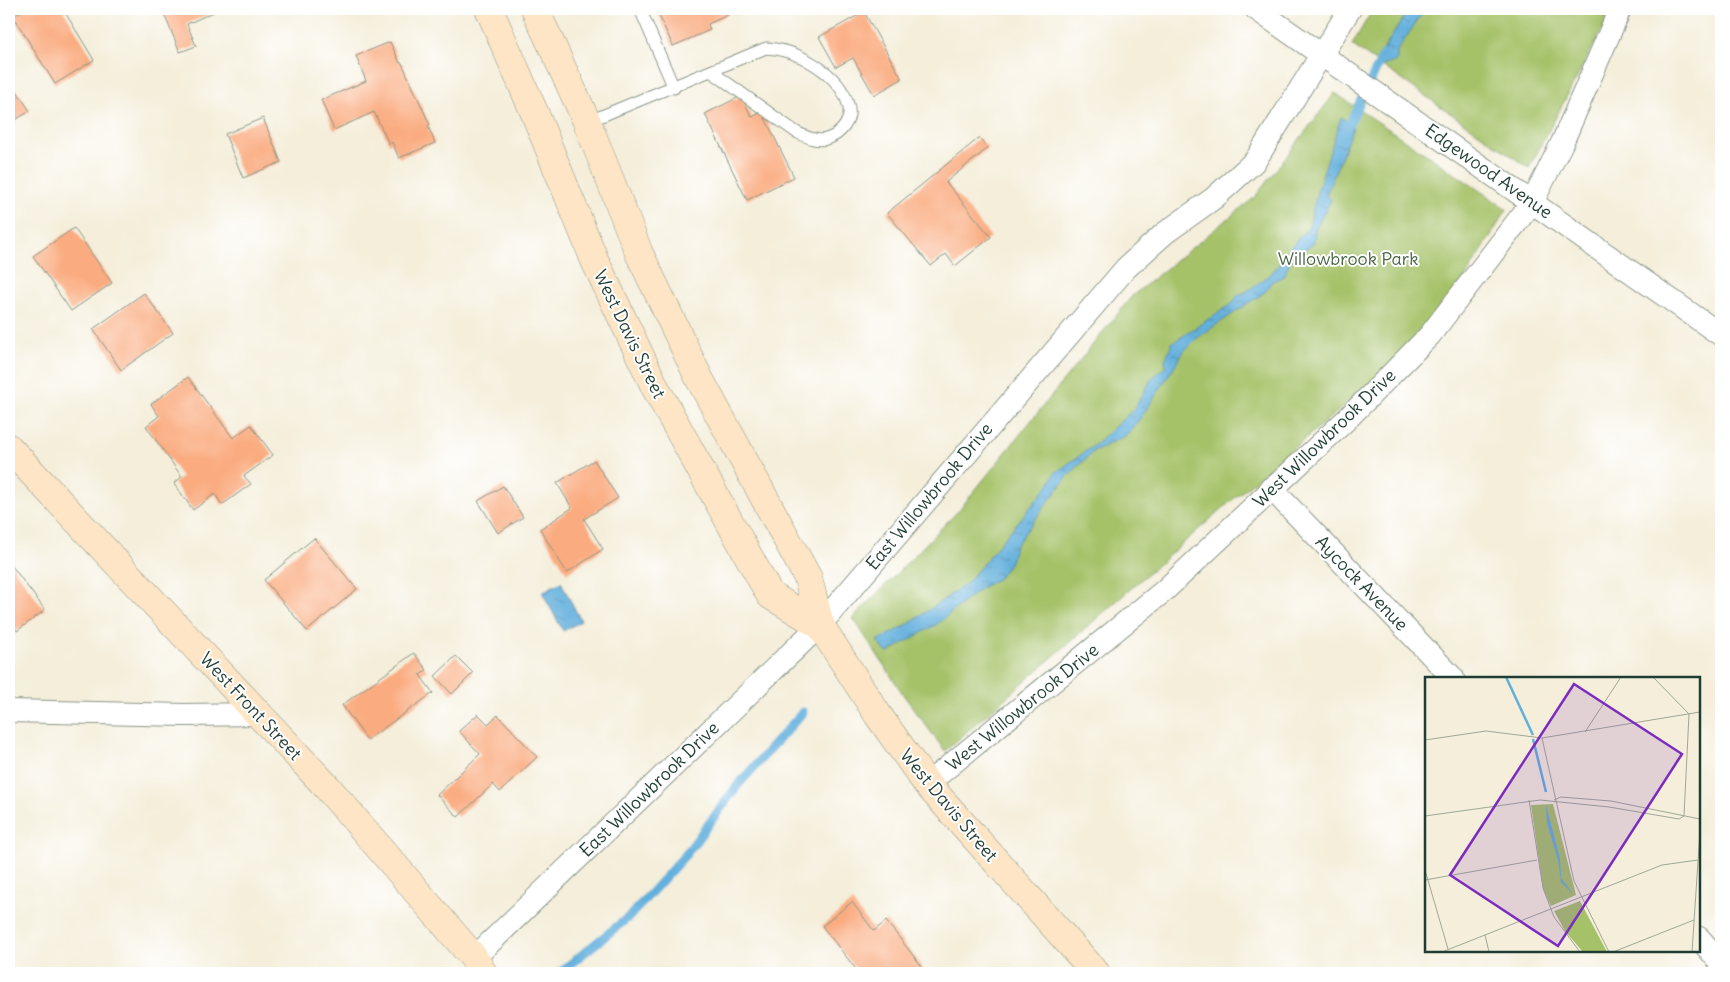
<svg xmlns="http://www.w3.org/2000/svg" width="1730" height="982" viewBox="0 0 1730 982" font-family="Delius,sans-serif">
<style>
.green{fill:#a6c269;stroke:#62804e}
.water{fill:url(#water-ripples);stroke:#417688}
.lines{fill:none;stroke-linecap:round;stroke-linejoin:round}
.stream{stroke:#63b0dd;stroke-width:9}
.building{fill:#faab7f}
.lane-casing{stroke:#8a9687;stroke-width:13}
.street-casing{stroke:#8a9687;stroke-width:24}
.secondary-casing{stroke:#8a9687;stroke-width:29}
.lane{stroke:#fff;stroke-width:11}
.street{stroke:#fff;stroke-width:22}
.secondary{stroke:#fde5c5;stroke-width:28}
.labels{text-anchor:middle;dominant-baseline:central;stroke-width:4;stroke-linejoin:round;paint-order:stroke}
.street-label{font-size:18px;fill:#1f3d34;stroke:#fff}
.park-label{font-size:18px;fill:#486544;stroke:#fff}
.inset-river{fill:none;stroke:#63b0dd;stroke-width:2.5}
.inset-road{fill:none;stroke:#9fa798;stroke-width:1}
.view{fill:#7b2cbf;fill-opacity:0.15;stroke:#7b2cbf;stroke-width:2.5}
.inset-edge{fill:none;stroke:#1f3d34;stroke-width:2.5}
</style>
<defs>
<pattern id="water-ripples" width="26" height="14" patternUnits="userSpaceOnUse" patternTransform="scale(1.25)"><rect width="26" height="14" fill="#63b0dd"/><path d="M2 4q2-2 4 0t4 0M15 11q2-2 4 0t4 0" fill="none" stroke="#5190b4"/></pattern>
</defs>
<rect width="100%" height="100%" fill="#fff"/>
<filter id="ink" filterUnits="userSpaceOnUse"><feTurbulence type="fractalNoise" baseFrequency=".02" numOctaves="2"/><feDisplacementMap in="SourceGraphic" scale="10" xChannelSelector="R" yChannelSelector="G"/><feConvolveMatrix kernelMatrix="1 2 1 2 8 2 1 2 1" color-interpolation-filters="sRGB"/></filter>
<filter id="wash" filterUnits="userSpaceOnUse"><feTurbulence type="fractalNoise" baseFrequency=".0096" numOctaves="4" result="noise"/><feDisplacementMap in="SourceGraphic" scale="20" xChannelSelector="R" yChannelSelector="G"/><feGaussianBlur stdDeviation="1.12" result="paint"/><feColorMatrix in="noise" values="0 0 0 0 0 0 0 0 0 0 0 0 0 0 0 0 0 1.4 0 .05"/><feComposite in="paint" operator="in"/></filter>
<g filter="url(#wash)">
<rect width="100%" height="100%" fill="#f4eeda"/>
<!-- green -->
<g class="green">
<path d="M1373,9H1613L1529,168L1352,45Z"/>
<path d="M1335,93L1507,209L1432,332L1238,495L945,751L905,697L853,618L959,510L1132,296L1255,197Z"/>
</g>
<!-- water -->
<g class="water">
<path d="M1409,9H1425L1397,51V61L1382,66L1376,61Z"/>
<path d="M1341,117L1353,127L1326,195L1331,200L1315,229L1314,243L1290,261L1284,276L1271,282L1265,292L1197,338L1184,351L1145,412L1127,435L1094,451L1068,476L1015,546L1011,561L999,578L981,588L937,624L887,653L877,641L907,625L966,584L1049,485L1055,473L1096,444L1135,408L1152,378L1166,366L1165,360L1172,343L1233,303L1238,295L1246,292L1270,275L1280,263L1289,257L1288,250L1309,227L1317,192Z"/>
<path d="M561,582L581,621L563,631L542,592Z"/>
</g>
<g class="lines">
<!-- stream -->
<g class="stream">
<path d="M1345,132L1384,54"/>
<path d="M559,973L630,916L686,854L738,785L803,712"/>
</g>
</g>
<g id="blocks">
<!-- building -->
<g class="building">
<path d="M25,9H63L94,60L55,84L13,16Z"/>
<path d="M162,9H215L216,11L187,24L196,46L180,52Z"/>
<path d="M656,9H725L728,15L708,24L710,30L673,46Z"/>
<path d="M733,9H750L736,15Z"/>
<path d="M864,12L902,79L874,95L853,58L836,67L819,37Z"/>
<path d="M390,42L400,63H402L430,125L428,126L435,143L399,158L392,142L389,144L374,112L334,130L321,100L366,81L356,56Z"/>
<path d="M9,79L30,111L9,124Z"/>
<path d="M741,96L752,117L762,112L794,177L747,200L705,114Z"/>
<path d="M263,118L281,162L243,178L225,134Z"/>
<path d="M979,138L988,148L946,182L991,237L955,266L946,254L931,266L887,213Z"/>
<path d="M74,228L112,283L71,311L33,256Z"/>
<path d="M144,293L173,333L121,370L93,329Z"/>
<path d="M188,377L233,438L251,425L273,455L244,476L251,484L222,505L215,494L193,510L174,483L182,477L146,426L159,416L151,404Z"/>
<path d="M594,460L618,498L584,519L603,549L567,573L540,529L572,508L557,483Z"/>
<path d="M503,486L523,517L498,533L478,501Z"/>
<path d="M314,538L357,589L307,631L264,580Z"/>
<path d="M9,562L45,610L17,631L9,621Z"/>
<path d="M414,653L427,670L420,675L433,693L367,740L342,705Z"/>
<path d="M456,656L473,673L452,694L435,676Z"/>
<path d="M478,714L488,724L498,715L537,757L500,792L493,784L458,817L437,795L480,754L459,731Z"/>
<path d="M852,902L874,931L886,921L923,968L917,973H859L822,926Z"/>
</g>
</g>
</g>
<g filter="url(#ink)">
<use href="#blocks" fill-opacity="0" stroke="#8a9687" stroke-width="1"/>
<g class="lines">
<!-- lane casing -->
<g class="lane-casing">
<g id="lane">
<path d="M640,9L674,88"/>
<path d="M587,122L766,48C796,49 839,73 848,104C853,120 841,135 826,139C816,142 805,136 796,132L712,72"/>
</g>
</g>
<!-- street casing -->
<g class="street-casing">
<g id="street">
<path d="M1256,9L1721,335"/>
<path d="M1271,488L1453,678"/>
<path d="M9,711L184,715L259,714"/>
<path d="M927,784L1165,590L1347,419L1430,335L1533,201L1562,143L1620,9"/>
<path d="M1699,938L1721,963"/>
<path d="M474,958L820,625L1126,268L1165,233L1214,198L1255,161L1350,9"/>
</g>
</g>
<!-- secondary casing -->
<g class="secondary-casing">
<g id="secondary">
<path d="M489,9L535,114L595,261L655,387L770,595L820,625"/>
<path d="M535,9L587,122L639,253L699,378L808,578L820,625L878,715L927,784L1096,973"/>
<path d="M9,448L327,787L474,958L483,973"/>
</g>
</g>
<!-- lane -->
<use href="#lane" class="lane"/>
<!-- street -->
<use href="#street" class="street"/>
<!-- secondary -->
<use href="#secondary" class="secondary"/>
</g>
</g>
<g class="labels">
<!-- street labels -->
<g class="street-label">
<text transform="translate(1489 171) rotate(35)">Edgewood Avenue</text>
<text transform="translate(630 334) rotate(64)">West Davis Street</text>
<text transform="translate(1324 438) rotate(-44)">West Willowbrook Drive</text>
<text transform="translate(929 496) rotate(-50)">East Willowbrook Drive</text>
<text transform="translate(1362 583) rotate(46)">Aycock Avenue</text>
<text transform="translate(251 706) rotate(47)">West Front Street</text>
<text transform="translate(1022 707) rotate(-39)">West Willowbrook Drive</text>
<text transform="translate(649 789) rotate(-44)">East Willowbrook Drive</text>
<text transform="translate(949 805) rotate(50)">West Davis Street</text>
</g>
<!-- park labels -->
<g class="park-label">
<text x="1348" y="258">Willowbrook Park</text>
</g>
</g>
<!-- overview -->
<g transform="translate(1425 677)">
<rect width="275" height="275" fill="#f4eeda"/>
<path d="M128,127L151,218L126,229L118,212L106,128ZM155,224L182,275H158L140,254L129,234Z" fill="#a6c269"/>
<path d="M121,128L135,182L136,201L148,217L136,205L133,183L122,146Z" fill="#63b0dd"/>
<path class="inset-river" d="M81,0L108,58M108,62L121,115"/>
<path class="inset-road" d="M228,0L264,37L259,139M160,55L196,0M117,61L149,204L184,275M0,63L61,54L117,61L275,35M104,123L118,211L129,240L155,275M129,123L136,120L186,124L275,142M0,139L115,123L184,130L254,142L259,139M0,193L23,272M0,203L112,183M60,258L64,275M17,275L237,188L273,183M188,275L269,243M267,275L275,154"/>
<path class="view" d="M149,7L257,77L133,269L25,198Z"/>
<rect width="275" height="275" class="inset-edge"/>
</g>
<!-- margin -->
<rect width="1730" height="982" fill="none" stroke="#fff" stroke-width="30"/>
</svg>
